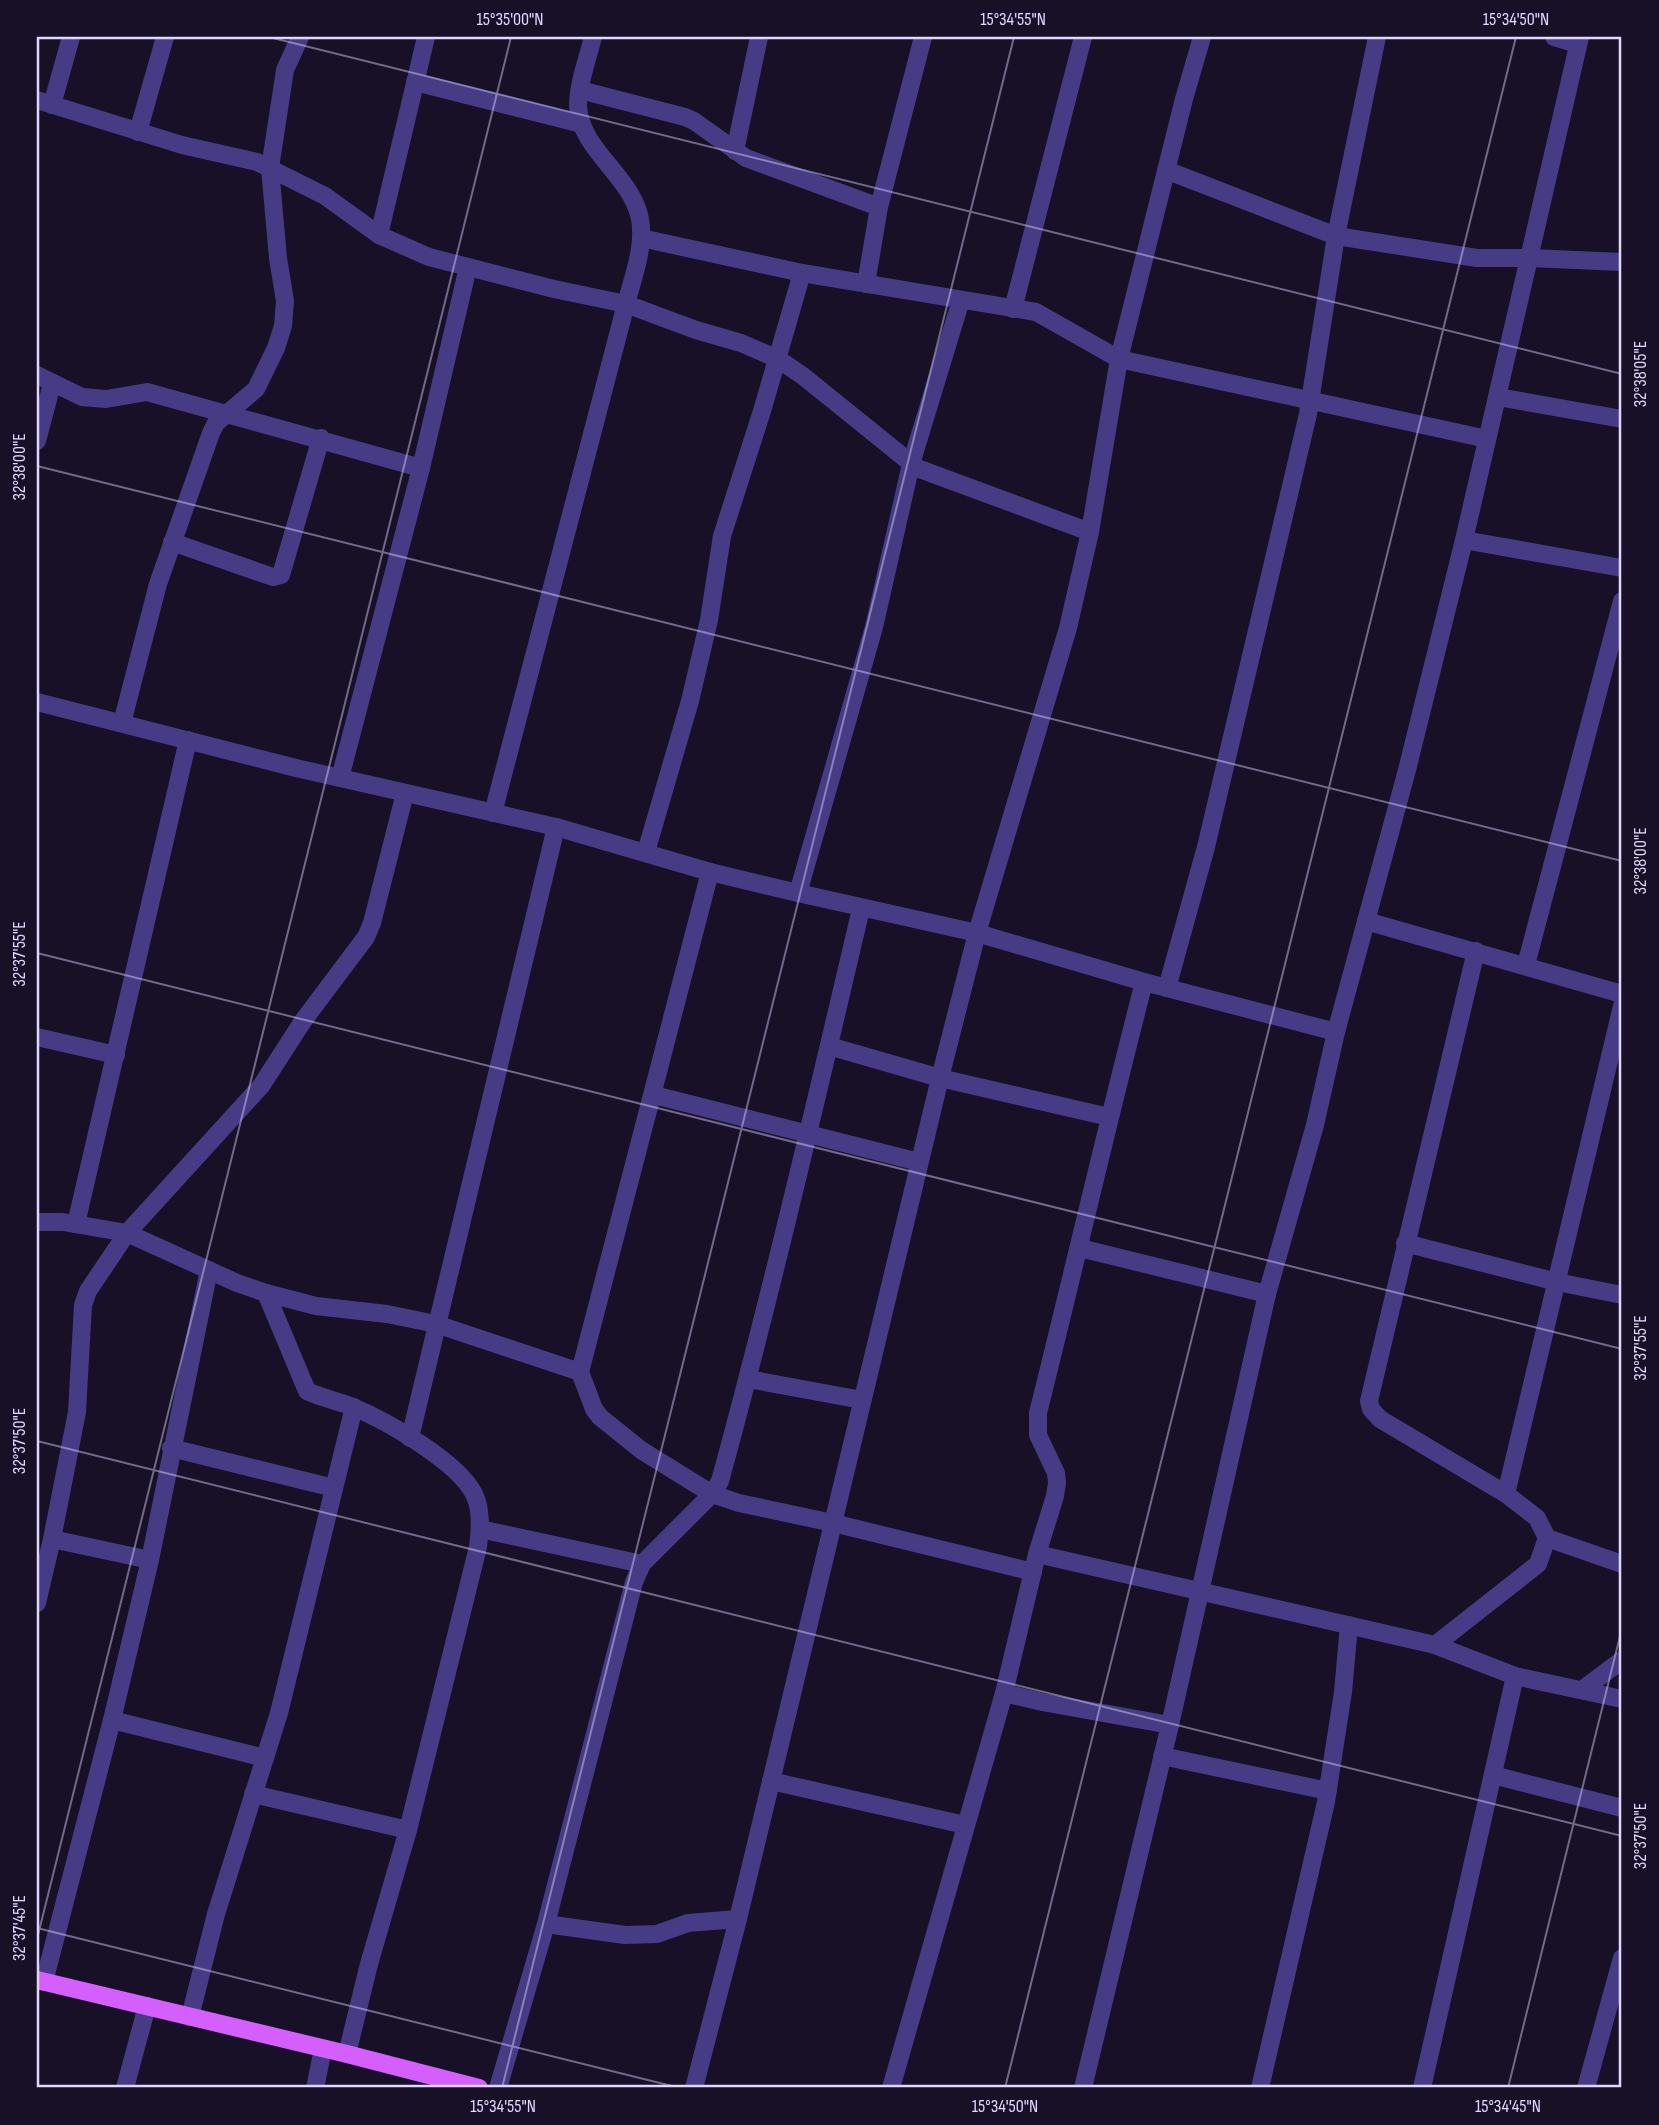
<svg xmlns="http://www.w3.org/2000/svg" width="1659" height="2125" viewBox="0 0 1659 2125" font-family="'Sofia Sans Condensed',sans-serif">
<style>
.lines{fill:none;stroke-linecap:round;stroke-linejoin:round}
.minor{stroke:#473b86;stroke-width:18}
.major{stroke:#d55ffd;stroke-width:18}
.ticks{fill:none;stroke:#e0d7ff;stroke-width:2;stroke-opacity:0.45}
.neatline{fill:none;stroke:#e0d7ff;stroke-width:2.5}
.ticks-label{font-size:18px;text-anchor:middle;fill:#e0d7ff}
</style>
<rect width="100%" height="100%" fill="#171027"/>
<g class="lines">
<!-- minor -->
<g class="minor">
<path d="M1554,37L1578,44"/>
<path d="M415,82L582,124"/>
<path d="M580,90L685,117L694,121L746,158L879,207"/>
<path d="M37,100L182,145L257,162L325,196L379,235L429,257L554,289L626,304L696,330L741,343L778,359L803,376L917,468L1090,532"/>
<path d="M52,105L71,37"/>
<path d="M138,132L165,37"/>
<path d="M735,151L759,37"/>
<path d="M1166,170L1336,236L1477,258H1530L1622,262"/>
<path d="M379,235L426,37"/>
<path d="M641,238L802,273L1036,312L1119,359L1487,439"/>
<path d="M866,284L879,207L923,37"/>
<path d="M1013,309L1083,37"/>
<path d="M37,375L82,397L106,399L147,392L421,468"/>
<path d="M1498,397L1622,419"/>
<path d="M37,441L52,384"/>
<path d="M1464,540L1622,568"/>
<path d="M172,542L273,577L281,575L321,438"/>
<path d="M37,702L296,768L556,827L710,872L798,893L977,933L1144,982L1336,1032"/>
<path d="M122,723L158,584L211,433L216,423L256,389L276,348L283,326L285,301L278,258L270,168L285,70L300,37"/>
<path d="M340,778L421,468L468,267"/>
<path d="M493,813L626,304C633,277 645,247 640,219C632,176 580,150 578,106C578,83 588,58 593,37"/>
<path d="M646,852L690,701L709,620L722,536L762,411L802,273"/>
<path d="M798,893L874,627L911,464L961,300"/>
<path d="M1366,921L1622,994"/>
<path d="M1526,965L1622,601"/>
<path d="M1167,988L1206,847L1308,414L1336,236L1377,37"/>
<path d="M37,1037L116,1055"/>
<path d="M829,1046L940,1078L1109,1117"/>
<path d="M654,1095L919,1162"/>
<path d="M37,1222H63L127,1233L237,1283L266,1293L316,1306L387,1314L436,1324L580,1372L594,1409L600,1417L641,1450L712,1494L739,1503L833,1523L1033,1572"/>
<path d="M76,1224L188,740"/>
<path d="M1405,1243L1557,1282L1622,1295"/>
<path d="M1080,1248L1267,1294"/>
<path d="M266,1293L307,1391C322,1398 338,1401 353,1407C387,1421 458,1462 474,1494C482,1510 480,1530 478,1547L408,1830L369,1964L347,2054"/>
<path d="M580,1372L710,872"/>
<path d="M748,1379L862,1400"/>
<path d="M410,1438L556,827"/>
<path d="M171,1448L334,1488"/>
<path d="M1506,1494L1622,1006"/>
<path d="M480,1529L642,1564"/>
<path d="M1547,1538L1622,1564"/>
<path d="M1037,1554L1435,1645L1515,1676L1622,1699"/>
<path d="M150,1560L209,1270"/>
<path d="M37,1603L52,1539L77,1412L83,1305L88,1291L127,1233L261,1086L303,1021L366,937L372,923L405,793"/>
<path d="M1435,1645L1538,1564L1547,1538L1537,1518L1506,1494L1380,1419L1371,1409L1369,1401L1476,951"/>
<path d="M1582,1690L1622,1660"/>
<path d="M1004,1693L1037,1554L1055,1496L1057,1483L1056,1473L1038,1435V1413C1074,1269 1107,1125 1144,982"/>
<path d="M112,1720L265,1758"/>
<path d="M1162,1756L1328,1791"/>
<path d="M1493,1775L1622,1808"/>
<path d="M771,1781L965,1825"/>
<path d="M253,1794L408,1830"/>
<path d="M546,1924L625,1935L657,1934L688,1923L738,1919"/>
<path d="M44,1982L112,1720L150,1560L52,1539"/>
<path d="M190,2017L216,1914L279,1713L354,1407"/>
<path d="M125,2088L147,2006"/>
<path d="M315,2088L323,2049"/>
<path d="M498,2088L546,1924L634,1582L642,1564L712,1494L720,1481C772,1291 816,1100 861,909"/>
<path d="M694,2088L738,1919L940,1078L977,933L1068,628L1090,532L1119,359L1184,99L1202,37"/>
<path d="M891,2088L1004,1693L1042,1702L1170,1725"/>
<path d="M1083,2088L1170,1725L1267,1294L1315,1125L1336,1032L1407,770L1464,540L1580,37"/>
<path d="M1260,2088L1326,1802L1343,1692L1349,1625"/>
<path d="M1422,2088L1515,1676"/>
<path d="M1586,2088L1622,1958"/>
</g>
<!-- major -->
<path class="major" d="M37,1980L347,2054L479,2088"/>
</g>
<!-- ticks -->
<path class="ticks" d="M269,37L1622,374M37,466L1622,861M37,953L1622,1349M37,1441L1622,1836M37,1928L680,2088M37,1939L511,37M502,2088L1014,37M1005,2088L1516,37M1508,2088L1622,1628"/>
<!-- border -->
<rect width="1659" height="2125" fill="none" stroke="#171027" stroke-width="77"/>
<rect x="38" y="38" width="1582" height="2048" class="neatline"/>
<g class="ticks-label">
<text x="510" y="25">15°35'00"N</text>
<text x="1013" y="25">15°34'55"N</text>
<text x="1516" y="25">15°34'50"N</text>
<text transform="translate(1640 374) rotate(-90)" y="6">32°38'05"E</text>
<text transform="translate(19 467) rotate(-90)" y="6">32°38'00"E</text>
<text transform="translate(1640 861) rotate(-90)" y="6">32°38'00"E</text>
<text transform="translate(19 954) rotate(-90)" y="6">32°37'55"E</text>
<text transform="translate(1640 1348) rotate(-90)" y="6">32°37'55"E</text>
<text transform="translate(19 1441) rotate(-90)" y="6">32°37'50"E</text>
<text transform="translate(1640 1836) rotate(-90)" y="6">32°37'50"E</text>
<text transform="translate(19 1928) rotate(-90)" y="6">32°37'45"E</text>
<text x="503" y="2112">15°34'55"N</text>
<text x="1005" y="2112">15°34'50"N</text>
<text x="1508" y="2112">15°34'45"N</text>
</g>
</svg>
